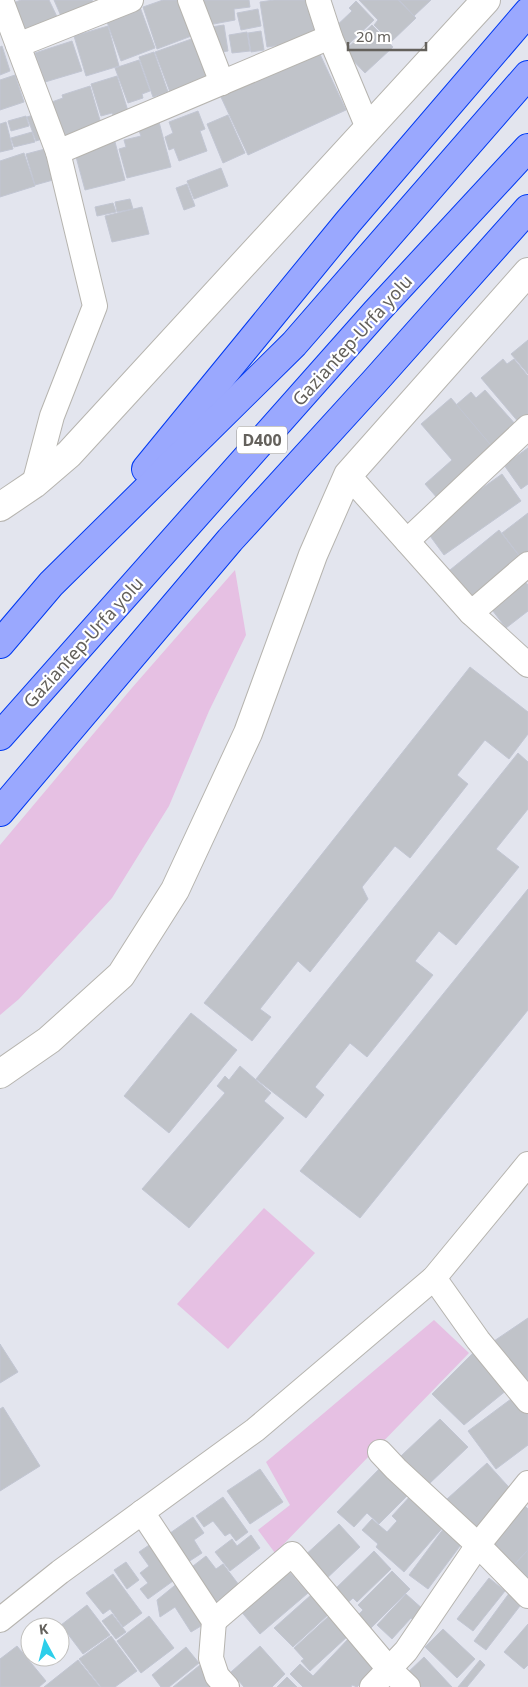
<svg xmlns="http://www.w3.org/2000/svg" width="528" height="1687" viewBox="0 0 528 1687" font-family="'Noto Sans',sans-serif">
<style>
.green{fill:#e6c0e3}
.building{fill:#c0c3c9;stroke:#c2c6d3}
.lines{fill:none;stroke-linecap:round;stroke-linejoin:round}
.minor-casing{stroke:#b6b4af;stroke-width:26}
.tertiary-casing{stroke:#b6b4af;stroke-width:30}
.trunk-casing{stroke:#003af2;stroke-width:30}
.minor{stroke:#fff;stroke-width:24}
.tertiary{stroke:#fff;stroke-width:28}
.trunk{stroke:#9aa8fe;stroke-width:28}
.labels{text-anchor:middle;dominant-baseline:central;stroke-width:4.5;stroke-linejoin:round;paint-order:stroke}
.shield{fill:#fff;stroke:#92908d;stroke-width:1}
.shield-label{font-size:16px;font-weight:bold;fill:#64615c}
.street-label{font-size:18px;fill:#64615c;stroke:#fff}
</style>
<rect width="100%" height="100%" fill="#e3e5ee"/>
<!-- green -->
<g class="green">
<path d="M235,570L246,635L209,711L169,806L112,898L19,999L0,1015V845L131,689Z"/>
<path d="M264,1208L315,1253L228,1349L177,1304Z"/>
<path d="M434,1320L469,1353L275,1553L258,1530L290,1505L266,1462Z"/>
</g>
<!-- building -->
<g class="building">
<path d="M21,0H49L61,25L29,39L13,3Z"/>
<path d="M54,0H92L96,9L64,23Z"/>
<path d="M163,0H182L194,35L157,49L143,7Z"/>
<path d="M198,0H249L250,7L234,9L235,20L203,26Z"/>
<path d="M274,0H306L307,9L311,8L316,40L267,47L260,2Z"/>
<path d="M359,0H398L416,18L391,42L374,25L378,20Z"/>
<path d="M399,0H431L414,16Z"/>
<path d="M356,1L374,20L347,46L332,30L352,11L349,8Z"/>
<path d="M140,7L155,48L121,61L106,19Z"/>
<path d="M258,9L261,26L241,30L237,13Z"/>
<path d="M224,25L228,51L215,53L211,27Z"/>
<path d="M372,25L393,47L365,73L344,51Z"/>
<path d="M108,26L119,66L86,76L74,36Z"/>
<path d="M261,31L264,50L251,52L248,33Z"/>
<path d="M247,32L250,51L232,53L229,35Z"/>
<path d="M197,37L212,77L170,92L155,52Z"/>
<path d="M72,41L82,71L45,82L35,53Z"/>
<path d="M2,46L10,71L0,75V47Z"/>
<path d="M318,50L346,110L248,155L220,95Z"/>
<path d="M154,52L168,92L153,97L139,57Z"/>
<path d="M139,60L150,91L142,94L143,98L128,103L115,68Z"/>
<path d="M15,75L24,102L0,110V80Z"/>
<path d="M117,76L128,111L113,115L112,113L101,116L91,84Z"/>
<path d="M90,86L102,127L60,139L49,103L63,98L62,95Z"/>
<path d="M198,111L205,129L200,131L207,151L179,161L174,148L169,150L165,137L173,133L169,122Z"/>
<path d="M33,115L42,139L36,141L27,117Z"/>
<path d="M228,115L245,153L223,163L207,124Z"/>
<path d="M26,116L29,126L11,131L8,121Z"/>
<path d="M6,122L13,149L0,152V124Z"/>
<path d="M159,122L171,167L127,178L119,149L126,147L124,140L141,136L138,128Z"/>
<path d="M32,132L35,142L14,147L11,138Z"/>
<path d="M115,142L125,180L85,190L75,153Z"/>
<path d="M45,149L53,180L35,185L26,154Z"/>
<path d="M24,153L35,186L0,197V161Z"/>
<path d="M221,168L228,186L194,199L187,181Z"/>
<path d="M187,184L195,206L184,210L176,188Z"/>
<path d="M130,199L133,209L117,212L115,202Z"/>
<path d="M113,203L116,212L97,216L95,207Z"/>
<path d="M142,207L149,234L112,242L105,216Z"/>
<path d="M528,340V374L511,354Z"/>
<path d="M503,359L507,364L514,359L528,376V418L520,424L481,378Z"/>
<path d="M485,390L517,426L495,450L456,405L471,392L476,398Z"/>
<path d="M451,398L495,450L438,499L425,484L452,460L421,424Z"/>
<path d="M528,448V484L521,489L504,465Z"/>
<path d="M502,474L521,501L444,555L425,529Z"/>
<path d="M528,513V552L521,558L502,533Z"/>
<path d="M499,530L521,558L471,597L450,570Z"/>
<path d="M523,579L528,585V611L506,628L489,606Z"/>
<path d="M470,667L528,712V734L509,759L485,740L457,775L468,784L410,858L395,846L362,887L368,899L310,972L298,961L260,1009L271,1017L252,1041L204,1003Z"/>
<path d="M518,753L528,762V809L496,849L519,867L456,945L439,931L415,961L433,975L367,1057L350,1043L315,1087L324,1095L306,1118L256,1079Z"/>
<path d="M528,889V1010L360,1218L300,1171Z"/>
<path d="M191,1013L237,1050L169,1133L124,1096Z"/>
<path d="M240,1066L271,1093L264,1101L284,1118L189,1228L142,1189L225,1093L217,1086L225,1076L229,1080Z"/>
<path d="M528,1318V1388L494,1341Z"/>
<path d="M0,1344L18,1372L0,1383Z"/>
<path d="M477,1349L513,1385L464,1425L432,1394Z"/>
<path d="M515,1396L528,1413V1445L496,1469L468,1431Z"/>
<path d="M3,1407L40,1466L0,1491V1409Z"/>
<path d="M440,1419L468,1447L429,1484L401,1456Z"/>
<path d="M487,1463L516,1495L476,1531L447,1499Z"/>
<path d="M383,1465L411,1492L379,1524L367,1513L354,1527L337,1512Z"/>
<path d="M260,1469L283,1502L250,1524L227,1491Z"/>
<path d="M412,1494L446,1524L404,1572L376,1547L378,1544L362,1530L372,1519L387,1532L397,1521L392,1516Z"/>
<path d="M223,1497L248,1532L236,1541L230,1533L225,1536L213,1521L204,1527L196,1516Z"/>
<path d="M520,1501L528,1509V1550L513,1566L485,1540Z"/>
<path d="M193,1517L204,1533L194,1540L202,1553L182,1566L163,1538Z"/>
<path d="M339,1524L360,1547L324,1581L302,1558Z"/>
<path d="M444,1528L463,1542L428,1589L409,1575Z"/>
<path d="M251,1535L260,1548L230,1571L215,1552L232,1539L237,1546Z"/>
<path d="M155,1541L180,1576L148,1599L140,1589L148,1583L140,1573L149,1566L139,1552Z"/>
<path d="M528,1550V1581L513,1566Z"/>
<path d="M374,1551L391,1569L357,1602L353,1598L343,1607L330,1594Z"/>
<path d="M206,1556L216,1569L223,1564L239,1585L209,1607L184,1573Z"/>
<path d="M126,1562L139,1580L127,1589L114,1570Z"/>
<path d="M286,1568L308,1593L260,1634L239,1609Z"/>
<path d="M392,1571L410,1589L364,1635L351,1622L363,1610L358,1605Z"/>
<path d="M113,1574L142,1613L123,1627L110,1609L103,1614L86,1593Z"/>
<path d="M489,1578L505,1591L473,1631L457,1619Z"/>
<path d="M179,1582L206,1623L191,1632L175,1607L160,1617L157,1600Z"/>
<path d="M510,1592L520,1606L486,1650L474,1641Z"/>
<path d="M406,1594L425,1611L415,1621L411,1618L392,1639L377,1625Z"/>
<path d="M311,1595L329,1614L293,1647L274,1628Z"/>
<path d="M87,1605L110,1635L83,1654L61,1625Z"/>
<path d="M112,1614L126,1632L116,1639L102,1621Z"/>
<path d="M149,1616L174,1648L141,1673L117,1641Z"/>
<path d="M329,1616L348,1636L310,1671L301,1661L304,1659L294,1648Z"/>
<path d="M528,1624V1665L524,1669L504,1652Z"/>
<path d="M443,1629L475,1659L457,1678L425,1647Z"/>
<path d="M111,1636L137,1671L115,1687H101L79,1659Z"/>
<path d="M350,1637L379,1665L357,1687L352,1685L351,1687H303L290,1674L300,1664L313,1676Z"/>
<path d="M17,1646L46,1681L39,1687H0V1659Z"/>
<path d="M260,1646L285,1674L272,1687H244L231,1672Z"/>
<path d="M186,1647L199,1663L169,1687H161L152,1675Z"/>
<path d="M424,1657L452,1687H413L403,1677Z"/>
<path d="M78,1660L100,1687H44Z"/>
<path d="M480,1660L485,1665L467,1687H458Z"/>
<path d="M200,1665L218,1687H173Z"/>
<path d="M287,1677L297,1687H277Z"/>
</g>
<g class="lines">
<!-- minor casing -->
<g class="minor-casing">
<g id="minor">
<path d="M1,0L58,152L330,37"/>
<path d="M190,0L222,83"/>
<path d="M318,0L330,37L368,128"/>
<path d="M18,45L131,0"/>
<path d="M348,475L471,613L528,564"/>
<path d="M34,484L52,416L95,306L58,152"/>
<path d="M407,541L528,427"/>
<path d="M471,613L528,665"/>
<path d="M434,1278L478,1340L528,1401"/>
<path d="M380,1452L396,1469L478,1545L528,1596"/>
<path d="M142,1512L214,1621L211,1658L217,1676L227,1687"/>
<path d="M0,1620L60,1572L255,1430L434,1278L528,1164"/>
<path d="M214,1621L292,1554L389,1669L408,1687"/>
<path d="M372,1687L406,1651L478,1545L528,1483"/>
</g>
</g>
<!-- tertiary casing -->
<g class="tertiary-casing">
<g id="tertiary">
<path d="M0,507L34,484L69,454L486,0"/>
<path d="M0,1074L49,1040L121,975L175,890L248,733L313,555L348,475L528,272"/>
</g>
</g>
<!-- trunk casing -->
<g class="trunk-casing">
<g id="trunk">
<path d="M146,469L348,222L528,12"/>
<path d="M0,644L51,584L294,344L528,75"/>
<path d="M0,736L376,312L528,148"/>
<path d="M0,812L230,540L375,381L528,209"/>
</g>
</g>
<!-- minor -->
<use href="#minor" class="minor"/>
<!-- tertiary -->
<use href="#tertiary" class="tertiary"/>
<!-- trunk -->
<use href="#trunk" class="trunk"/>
</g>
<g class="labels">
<!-- shield labels -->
<rect class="shield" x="237" y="426.5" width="50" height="27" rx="4"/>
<g class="shield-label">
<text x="262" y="440">D400</text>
</g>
<!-- street labels -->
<g class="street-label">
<text transform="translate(352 340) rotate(-48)">Gaziantep-Urfa yolu</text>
<text transform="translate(83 642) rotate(-48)">Gaziantep-Urfa yolu</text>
</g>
</g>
<!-- north arrow -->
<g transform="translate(45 1642) rotate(353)"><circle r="24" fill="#ffffff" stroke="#c1c0be"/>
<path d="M0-4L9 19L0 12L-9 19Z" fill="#2dceea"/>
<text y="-8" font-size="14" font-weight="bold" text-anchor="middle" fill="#64615c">K</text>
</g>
<!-- scale -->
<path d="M348 42v8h78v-8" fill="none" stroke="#64615c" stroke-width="2.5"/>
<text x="356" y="42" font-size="15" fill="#64615c" stroke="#ffffff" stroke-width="4" paint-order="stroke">20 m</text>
</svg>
